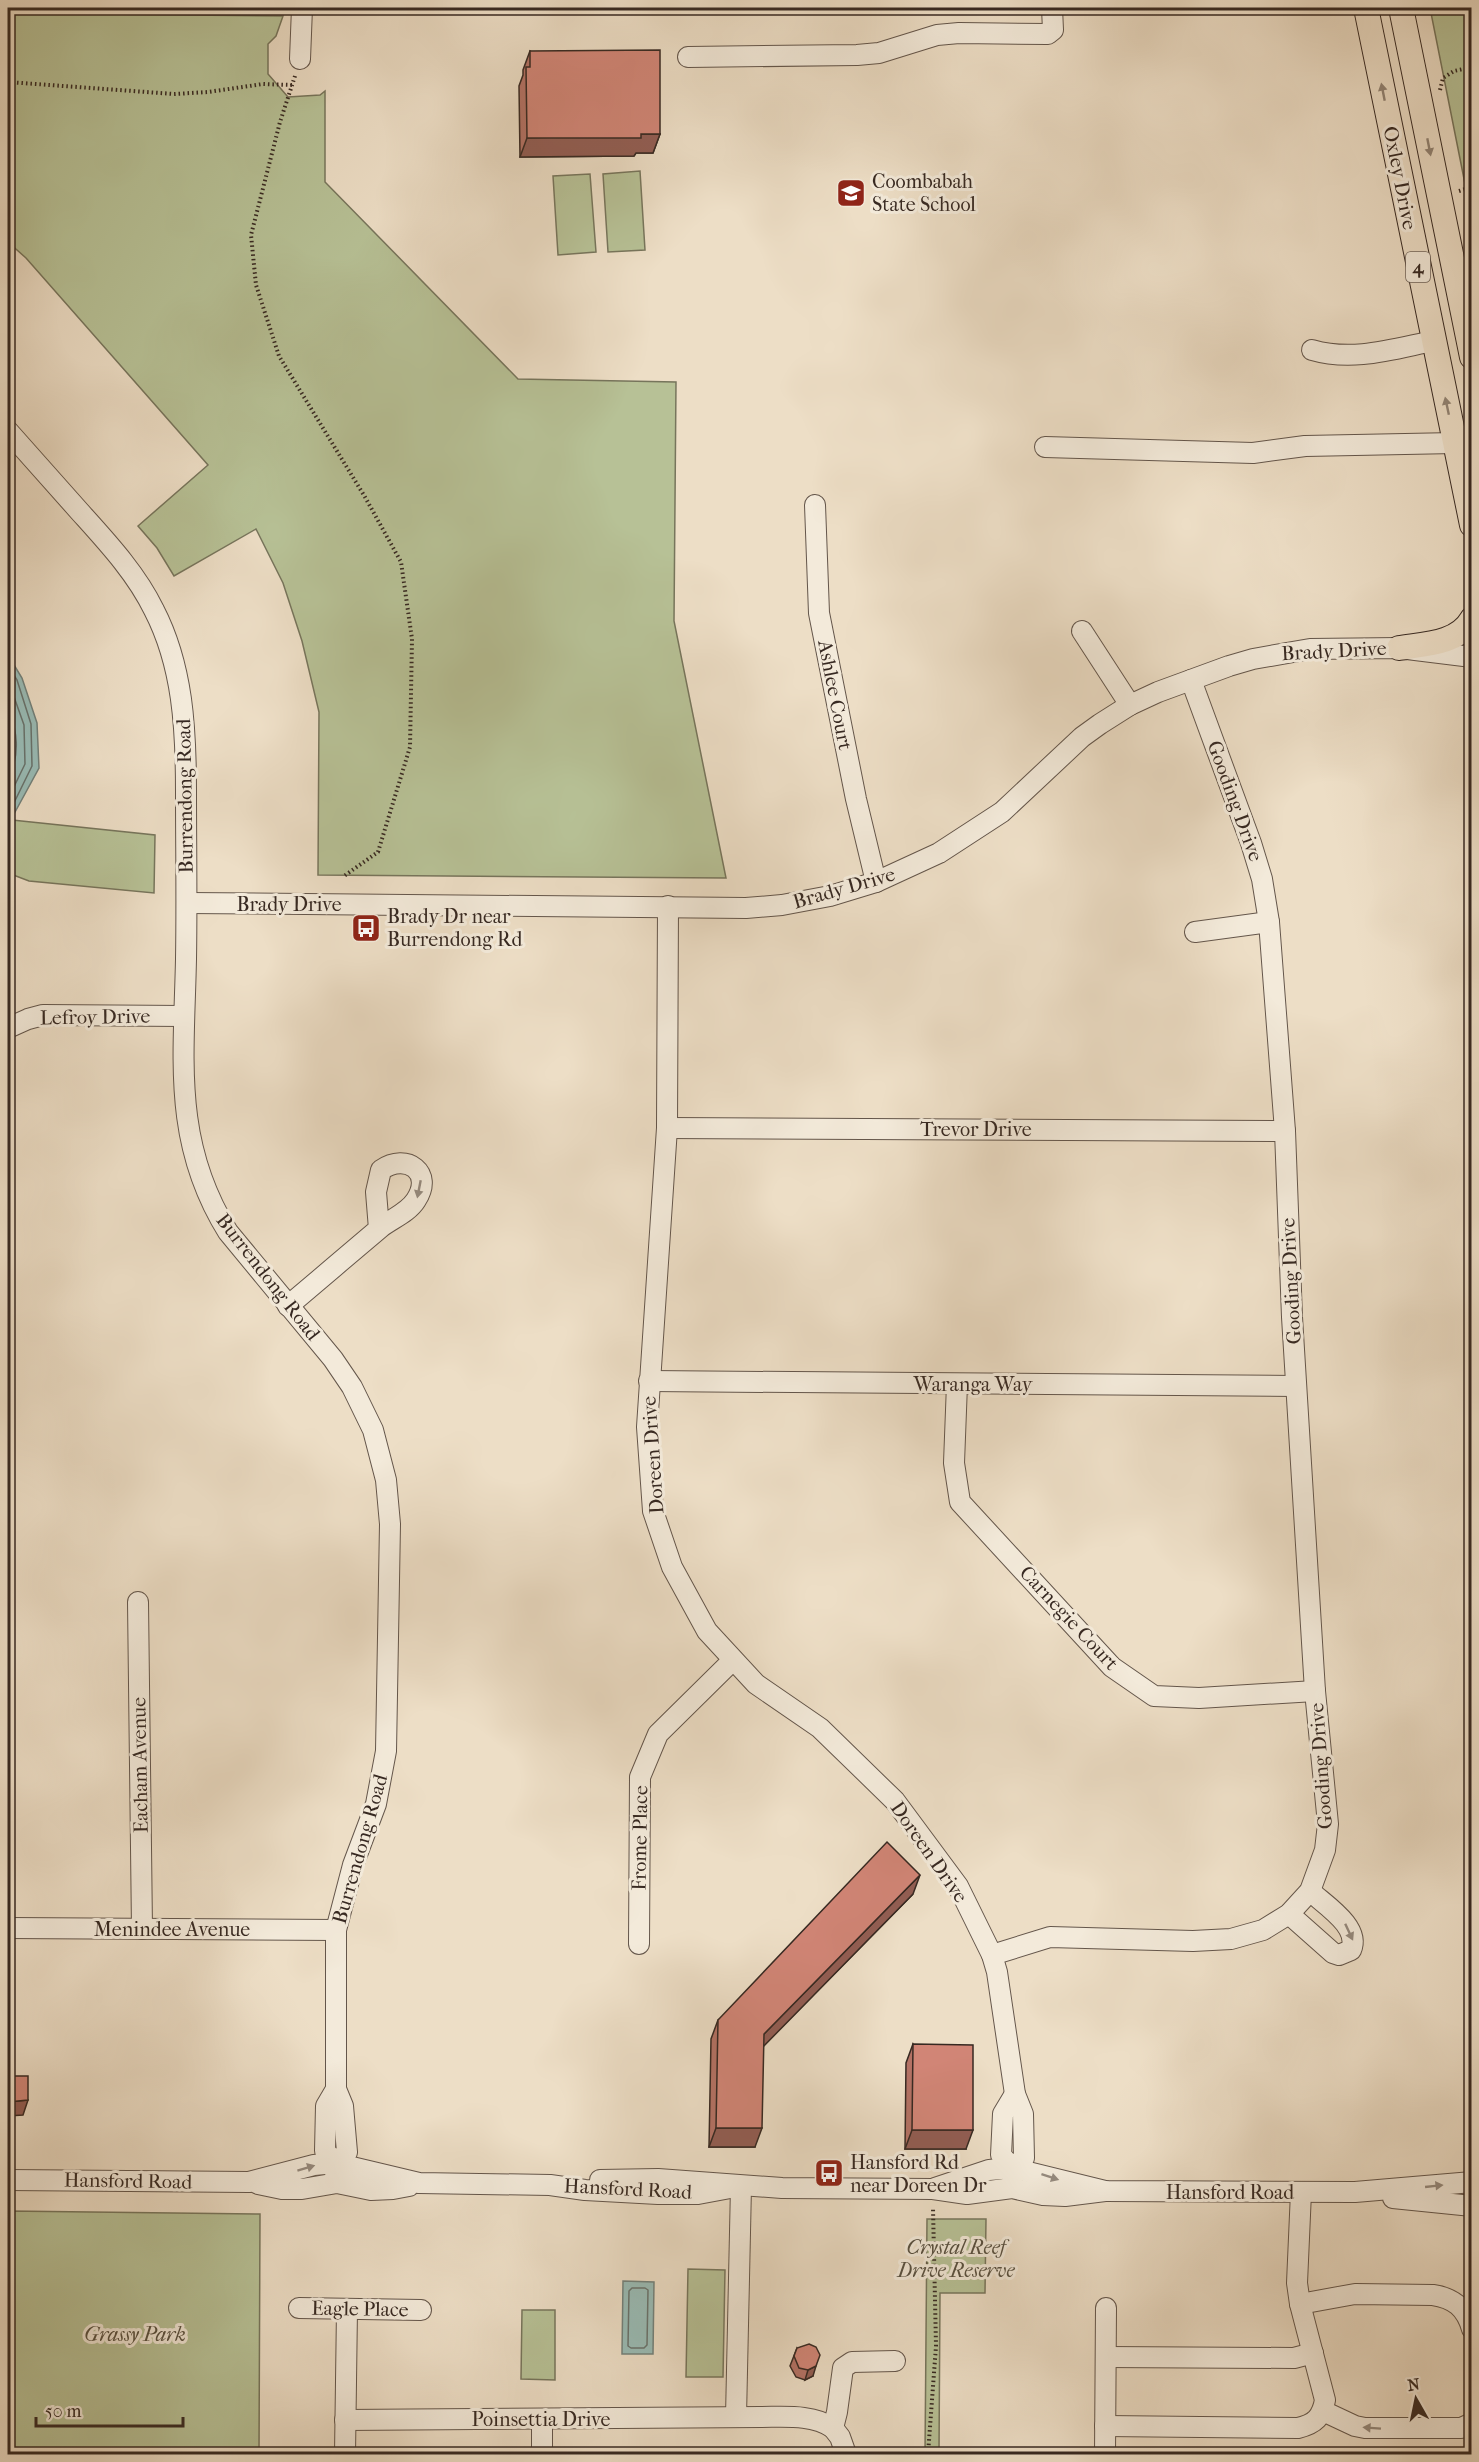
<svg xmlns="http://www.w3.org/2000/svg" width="1479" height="2462" viewBox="0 0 1479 2462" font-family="'IM FELL French Canon',serif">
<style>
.green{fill:#b7c196;stroke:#77755c;stroke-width:1.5}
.water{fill:#99bcb6;stroke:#72817b;stroke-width:1.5}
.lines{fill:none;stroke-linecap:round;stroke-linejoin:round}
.shore{stroke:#68726c;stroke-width:1.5}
.minor-casing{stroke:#64564b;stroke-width:22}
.major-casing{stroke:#372922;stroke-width:26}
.path{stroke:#372922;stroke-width:4;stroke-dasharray:1.5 3;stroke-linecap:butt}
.minor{stroke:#f3eada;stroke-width:20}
.major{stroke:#eddec6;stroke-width:24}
.wall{fill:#b47265;stroke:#372922;stroke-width:1.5}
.shaded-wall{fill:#925d53;stroke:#372922;stroke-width:1.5}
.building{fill:#d18576;stroke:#372922;stroke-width:1.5}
.oneway{fill:#928474}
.oneway2{fill:#958a7e}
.labels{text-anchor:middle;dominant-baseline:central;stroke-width:6;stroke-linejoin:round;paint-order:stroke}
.shield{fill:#f3eada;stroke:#6f6359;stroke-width:1.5}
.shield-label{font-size:18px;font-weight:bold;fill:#372922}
.street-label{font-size:20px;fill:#372922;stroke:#f3eada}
.poi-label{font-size:20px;fill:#372922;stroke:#f3eada;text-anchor:start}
.park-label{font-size:20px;font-style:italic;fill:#574f3f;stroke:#f3eada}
</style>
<rect width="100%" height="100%" fill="#eddec6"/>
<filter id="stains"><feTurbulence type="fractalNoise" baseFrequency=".00333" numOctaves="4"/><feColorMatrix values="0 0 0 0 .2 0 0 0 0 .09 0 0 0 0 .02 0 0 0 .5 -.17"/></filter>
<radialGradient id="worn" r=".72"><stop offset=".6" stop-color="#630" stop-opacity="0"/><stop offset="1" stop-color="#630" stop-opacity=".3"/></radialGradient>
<!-- green -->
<g class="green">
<path d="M1430,8H1471V214Z"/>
<path d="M8,13L283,16L276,36L268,44V74L288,97L320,95L325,91V182L518,379L676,382L674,621L726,878L318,875L319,712L302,641L283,583L256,529L174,576L157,548L138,526L208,465L26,258L8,242Z"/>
<path d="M640,171L645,250L608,252L603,174Z"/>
<path d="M590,174L596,252L558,255L553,176Z"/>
<path d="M12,820L155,835L154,893L29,881L8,873V825Z"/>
<path d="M8,2211L260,2214L259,2454H8Z"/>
<path d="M927,2219H986L985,2293H940L939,2454H925Z"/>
<path d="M688,2269L725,2270L723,2377H686Z"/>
<path d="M522,2310H555V2380L521,2379Z"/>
</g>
<!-- water -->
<g class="water">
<path d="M8,655L22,678L37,723L39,768L8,825Z"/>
<path d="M623,2281L654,2282L653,2354H622Z"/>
</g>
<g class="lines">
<!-- shore -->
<g class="shore">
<path d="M8,666L17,680L31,724L32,766L8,815"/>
<path d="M8,680L24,725L25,764L8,799"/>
<path d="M8,705C17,732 21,753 8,779"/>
<path d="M632,2288H645L648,2290L647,2345L644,2348H631L628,2346L629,2291Z"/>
</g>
<!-- minor casing -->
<g class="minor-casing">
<g id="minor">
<path d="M688,57L857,55L879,53L937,35L959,33L1048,34L1053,30L1052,8"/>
<path d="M300,59L302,8"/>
<path d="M1312,350C1353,362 1393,349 1433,341"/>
<path d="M8,431C32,458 56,485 80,512C107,542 136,573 154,610C183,666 186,729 186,791C186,847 187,903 186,959C184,1059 172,1142 228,1232L333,1359L352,1387L373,1430L386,1480L390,1524L386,1751L376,1804L353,1865L336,1930V2089L343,2106L347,2152L335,2163"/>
<path d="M1045,447L1253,453L1305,446L1455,443"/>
<path d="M815,505L819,613L856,799L876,882"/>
<path d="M1082,631L1130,705"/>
<path d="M187,903L746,908L782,905L830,896L876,882L939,853L1002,812L1082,737L1100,724L1130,705L1158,692L1229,666L1253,659L1310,649L1399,648L1472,657"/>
<path d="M668,906L667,1128L647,1427L653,1511L672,1567L707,1631L756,1684L820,1728L895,1801L958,1886L992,1955L997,1972L1015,2094L1023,2114L1024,2158L1012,2168"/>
<path d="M1195,932L1269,922"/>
<path d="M8,1028L28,1019L43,1015L184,1016"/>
<path d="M667,1128L1285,1131"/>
<path d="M288,1306C319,1280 349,1254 380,1228C391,1219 408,1213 416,1200C434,1173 407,1152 381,1170L376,1192L379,1229"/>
<path d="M649,1381L1296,1386"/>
<path d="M957,1384L954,1463L960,1502L1112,1667L1154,1696L1199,1698L1315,1691"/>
<path d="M138,1602L142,1929"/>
<path d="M1289,1914L1333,1953L1339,1955L1351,1950C1361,1927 1325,1905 1310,1891"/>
<path d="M8,1928L336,1930"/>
<path d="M639,1944L640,1777L658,1734L733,1660"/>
<path d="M992,1955L1050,1937L1193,1941L1231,1939L1263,1930L1289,1914L1310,1891L1325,1850L1328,1824L1315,1691L1292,1317L1285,1131L1269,922L1262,879L1251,843L1191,680"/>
<path d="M335,2173V2163L325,2151L326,2106L336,2089"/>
<path d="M1012,2176V2168L1001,2155L1003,2114L1015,2094"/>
<path d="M8,2180L249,2182L314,2165L335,2163L419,2183L550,2185L585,2190L658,2194H698L741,2186"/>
<path d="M600,2180L658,2179L782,2188L933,2189L967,2194L1012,2188L1043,2195L1065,2196L1105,2191"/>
<path d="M258,2184L282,2189H302L337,2183L371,2190L393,2189L409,2186"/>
<path d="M935,2188L989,2170L1012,2168L1105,2191L1355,2192L1472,2182"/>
<path d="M1393,2198L1472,2206"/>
<path d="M1300,2304L1355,2294L1433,2295C1454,2298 1466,2308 1472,2329"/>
<path d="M299,2308L421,2310"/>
<path d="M1106,2357L1294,2358L1313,2353"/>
<path d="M1323,2411L1355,2426L1365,2428H1461L1472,2423"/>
<path d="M736,2417L741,2186"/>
<path d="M542,2419V2454"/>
<path d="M345,2420L761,2417C784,2417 813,2414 833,2428"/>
<path d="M1105,2426L1298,2428C1315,2424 1322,2417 1325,2400L1300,2304L1297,2283L1301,2192"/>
<path d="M345,2454L347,2309"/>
<path d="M846,2454L840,2437L833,2428L837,2412L843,2368L852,2362L895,2361"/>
<path d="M1105,2454L1106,2308"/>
</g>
</g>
<!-- major casing -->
<g class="major-casing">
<g id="major">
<path d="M1366,8L1472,525"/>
<path d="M1401,8L1472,357"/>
<path d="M1399,648C1424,644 1458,644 1472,619"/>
</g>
</g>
<!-- path -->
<g class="path">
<path d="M295,76L280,122L251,235L256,285L279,356L365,497L401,562L412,639L410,747L378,852L344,876"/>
<path d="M8,82L174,94L208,92L263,84L292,85"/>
<path d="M1440,90L1443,78L1454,71L1472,67"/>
<path d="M1459,191L1472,187"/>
<path d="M928,2454L936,2346L933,2208"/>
</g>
<!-- minor -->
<use href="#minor" class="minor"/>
<!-- major -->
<use href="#major" class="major"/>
</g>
<!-- wall -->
<g class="wall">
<path d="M530,51L660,134L653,153H636L634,156L520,157L519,86L523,75V70Z"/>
<path d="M913,1894L763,2046L755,2147H709L711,2039L718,2020Z"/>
<path d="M913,2044L966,2149H905L906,2063Z"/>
<path d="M797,2348L813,2376L805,2380L796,2377L790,2366Z"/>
</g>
<!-- shaded-wall -->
<g class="shaded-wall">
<path d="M641,134H660L653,153H636L634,156L520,157L527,138Z"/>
<path d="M920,1875L913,1894L757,2053L764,2034Z"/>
<path d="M28,2100L23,2115L8,2116V2102Z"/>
<path d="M716,2128H762L755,2147H709Z"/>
<path d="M912,2130H973L966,2149H905Z"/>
<path d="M816,2366L813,2376L805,2380L808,2370Z"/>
</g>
<!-- building -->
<g class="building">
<path d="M660,50V134H641V138H527L526,67H530V51Z"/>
<path d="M887,1842L920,1875L764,2034L762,2128H716L718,2020Z"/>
<path d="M913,2044L973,2045V2130H912Z"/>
<path d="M8,2057H11V2076H28V2100L8,2102Z"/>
<path d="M809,2344L816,2347L820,2355L816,2366L808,2370L799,2368L794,2356L797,2348Z"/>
</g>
<!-- one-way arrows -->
<defs><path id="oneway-solid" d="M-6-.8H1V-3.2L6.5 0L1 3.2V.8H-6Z" transform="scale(1.5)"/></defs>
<g class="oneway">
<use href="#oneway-solid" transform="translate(1383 92) rotate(-101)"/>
<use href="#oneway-solid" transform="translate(1429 147) rotate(79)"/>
<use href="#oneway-solid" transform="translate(1447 406) rotate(-102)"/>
</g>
<g class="oneway2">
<use href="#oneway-solid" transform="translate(419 1189) rotate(101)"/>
<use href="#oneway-solid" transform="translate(1349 1932) rotate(65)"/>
<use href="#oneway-solid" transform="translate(306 2168) rotate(-17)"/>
<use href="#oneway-solid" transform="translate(1050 2177) rotate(18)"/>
<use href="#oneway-solid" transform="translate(1434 2186) rotate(-6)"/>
<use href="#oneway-solid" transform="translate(1372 2428) rotate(-176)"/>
</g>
<!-- icons -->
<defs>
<g id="school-square" transform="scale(1.5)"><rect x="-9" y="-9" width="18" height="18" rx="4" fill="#8f2418" stroke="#f3eada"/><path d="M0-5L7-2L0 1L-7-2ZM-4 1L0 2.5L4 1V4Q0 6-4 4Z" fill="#fff"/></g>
<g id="bus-square" transform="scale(1.5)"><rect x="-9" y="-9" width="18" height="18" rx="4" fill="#8f2418" stroke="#f3eada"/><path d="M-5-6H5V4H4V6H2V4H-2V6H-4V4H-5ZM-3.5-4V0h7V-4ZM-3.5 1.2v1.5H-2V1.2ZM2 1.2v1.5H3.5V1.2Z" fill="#fff"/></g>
</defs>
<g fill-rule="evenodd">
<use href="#school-square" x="851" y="193"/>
<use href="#bus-square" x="366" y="928"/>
<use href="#bus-square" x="829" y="2173"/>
</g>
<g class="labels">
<!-- shield labels -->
<rect class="shield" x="1406" y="252" width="24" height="30" rx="4.5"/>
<g class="shield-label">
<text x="1418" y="267">4</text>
</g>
<!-- street labels -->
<g class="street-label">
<text transform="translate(1400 178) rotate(79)">Oxley Drive</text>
<text transform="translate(1334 651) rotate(-3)">Brady Drive</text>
<text transform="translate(835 695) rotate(79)">Ashlee Court</text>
<text transform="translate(185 796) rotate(-91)">Burrendong Road</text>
<text transform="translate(1235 801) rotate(70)">Gooding Drive</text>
<text transform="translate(844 888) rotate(-16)">Brady Drive</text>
<text x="289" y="904">Brady Drive</text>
<text transform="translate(95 1017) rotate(-1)">Lefroy Drive</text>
<text x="976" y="1129">Trevor Drive</text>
<text transform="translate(268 1277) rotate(52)">Burrendong Road</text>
<text transform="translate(1291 1281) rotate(-93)">Gooding Drive</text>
<text x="973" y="1384">Waranga Way</text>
<text transform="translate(653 1455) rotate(-94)">Doreen Drive</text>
<text transform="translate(1069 1618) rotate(47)">Carnegie Court</text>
<text transform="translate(140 1765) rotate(-91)">Eacham Avenue</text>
<text transform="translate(1321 1766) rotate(-94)">Gooding Drive</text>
<text transform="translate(640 1838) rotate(-89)">Frome Place</text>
<text transform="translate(360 1849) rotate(-74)">Burrendong Road</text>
<text transform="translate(929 1852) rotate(55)">Doreen Drive</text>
<text x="172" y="1929">Menindee Avenue</text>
<text transform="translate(128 2181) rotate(1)">Hansford Road</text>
<text transform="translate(628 2189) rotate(3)">Hansford Road</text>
<text x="1230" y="2192">Hansford Road</text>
<text transform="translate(360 2309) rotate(1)">Eagle Place</text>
<text x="541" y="2419">Poinsettia Drive</text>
</g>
<!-- poi labels -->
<g class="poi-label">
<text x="872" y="181">Coombabah<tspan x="872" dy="23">State School</tspan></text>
<text x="387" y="916">Brady Dr near<tspan x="387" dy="23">Burrendong Rd</tspan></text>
<text x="850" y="2162">Hansford Rd<tspan x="850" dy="23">near Doreen Dr</tspan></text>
</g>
<!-- park labels -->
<g class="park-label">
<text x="956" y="2247">Crystal Reef<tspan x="956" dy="23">Drive Reserve</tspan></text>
<text x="135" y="2334">Grassy Park</text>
</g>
</g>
<!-- margin -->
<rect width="1479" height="2462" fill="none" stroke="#eddec6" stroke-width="30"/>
<rect x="9" y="9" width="1461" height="2444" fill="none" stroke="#372922" stroke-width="3"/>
<rect x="15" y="15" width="1449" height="2432" fill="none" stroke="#372922" stroke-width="1.5"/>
<!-- north arrow -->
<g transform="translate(1416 2399) rotate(351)" stroke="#f3eada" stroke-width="4.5" paint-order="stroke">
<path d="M0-4.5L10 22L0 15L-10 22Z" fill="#372922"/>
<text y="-9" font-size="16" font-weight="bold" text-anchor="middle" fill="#372922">N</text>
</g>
<!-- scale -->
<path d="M36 2417v9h147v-9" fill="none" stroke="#372922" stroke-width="3"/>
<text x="45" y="2417" font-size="18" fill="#372922" stroke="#f3eada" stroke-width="4.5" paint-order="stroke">50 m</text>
<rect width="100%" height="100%" filter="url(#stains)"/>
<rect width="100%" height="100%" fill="url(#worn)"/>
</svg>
